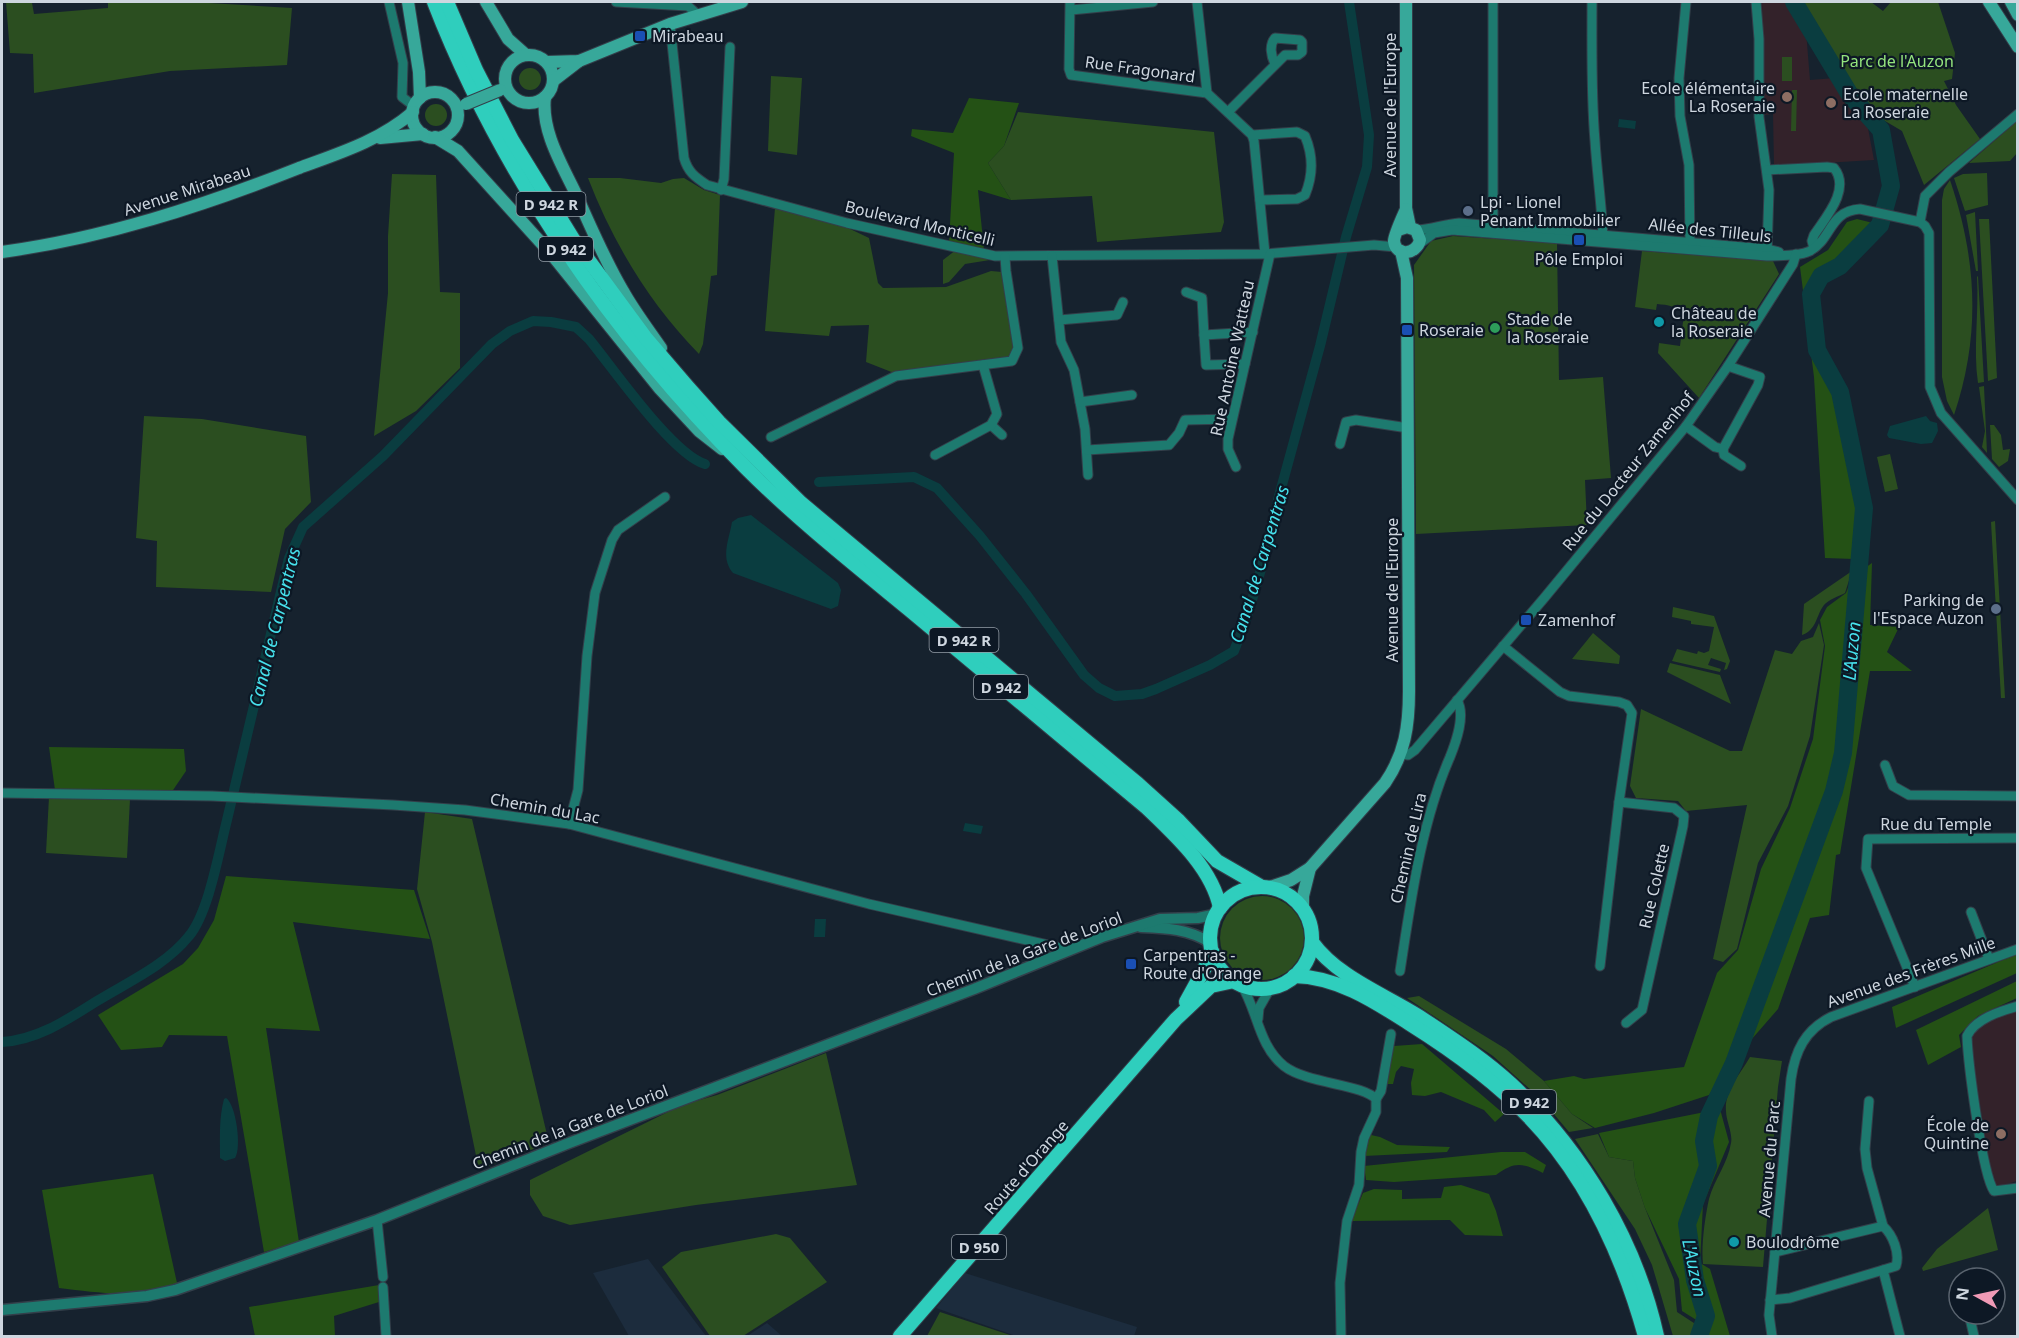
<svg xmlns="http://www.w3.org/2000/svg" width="2019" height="1338" viewBox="0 0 2019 1338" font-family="'Noto Sans',sans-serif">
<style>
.built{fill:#1c2c3d}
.education{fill:#33222a}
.green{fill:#2b4e20}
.forest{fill:#245115}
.water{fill:#0a3d40}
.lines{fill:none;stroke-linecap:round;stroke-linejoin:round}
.canal{stroke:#0a3d40;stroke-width:10}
.river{stroke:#0a3d40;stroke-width:18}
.minor-casing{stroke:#333f4a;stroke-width:11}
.tertiary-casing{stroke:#333f4a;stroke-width:13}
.secondary-casing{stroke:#333f4a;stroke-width:14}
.primary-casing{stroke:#333f4a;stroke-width:16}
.minor{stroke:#1d7a6f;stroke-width:9}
.tertiary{stroke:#1d7a6f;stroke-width:10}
.secondary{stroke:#37a89a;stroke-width:12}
.primary{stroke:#2fcebd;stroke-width:14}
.secondary-bridge-casing{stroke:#333f4a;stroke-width:14;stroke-linecap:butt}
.secondary-bridge{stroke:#37a89a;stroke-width:12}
.transit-dot{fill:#1a4fb4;stroke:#0d1825;stroke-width:2}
.education-dot{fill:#8d6e63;stroke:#0d1825;stroke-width:2}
.service-dot{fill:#5c6f8a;stroke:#0d1825;stroke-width:2}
.culture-dot{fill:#0f9aa8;stroke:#0d1825;stroke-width:2}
.leisure-dot{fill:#2e9e5b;stroke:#0d1825;stroke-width:2}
.labels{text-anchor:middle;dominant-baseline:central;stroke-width:4.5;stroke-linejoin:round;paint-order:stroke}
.shield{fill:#0d1825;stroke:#949da7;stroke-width:1.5}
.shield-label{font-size:15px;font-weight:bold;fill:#ced6df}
.poi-label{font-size:16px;fill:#ced6df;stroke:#0d1825;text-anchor:start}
.park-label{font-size:16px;fill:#94e47d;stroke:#0d1825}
.street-label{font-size:16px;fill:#ced6df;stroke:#0d1825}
.water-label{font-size:18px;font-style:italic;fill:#46e1ec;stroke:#0d1825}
</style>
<rect width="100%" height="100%" fill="#16222e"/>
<!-- built -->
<g class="built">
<path d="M648,1259L706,1336H629L593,1273Z"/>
<path d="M965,1273L1137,1327L1134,1336H1016L936,1308Z"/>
<path d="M767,1323L782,1336H747Z"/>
</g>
<!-- education -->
<g class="education">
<path d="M1762,2H1786L1806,31L1810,80L1835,78L1867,123L1874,160L1774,166L1773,114L1764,115Z"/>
<path d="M2017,1008V1181L1998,1187L1992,1179L1969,1037L1982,1023Z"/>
</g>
<!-- green -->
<g class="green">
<path d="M6,2L32,3L34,14L108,8V2H192L292,8L287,65L170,71L34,93L33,54L10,53Z"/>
<path d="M1801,2H1871L1883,11L1891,2H1938L1955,53L1952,79L1944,81L1956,105L1980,139L1924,185L1902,131L1880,118L1841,77Z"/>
<rect x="1782" y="57" width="10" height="24"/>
<circle cx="530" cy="79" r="11"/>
<path d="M771,76L802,78L797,155L768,151Z"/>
<path d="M1792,90H1797L1796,131H1791Z"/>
<circle cx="436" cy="115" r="11"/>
<path d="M1018,112L1214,132L1224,222L1221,232L1097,242L1092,196L1011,200L988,163L1004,146Z"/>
<path d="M2017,121V153L2010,161L1969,163Z"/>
<path d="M1987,173L1988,205L1965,211L1954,178L1963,174Z"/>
<path d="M392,174L436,175L440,292L460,293V368L416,411L374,436L388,293V236Z"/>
<path d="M588,178H620L661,183L673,179L684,178L704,190L720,195L717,275L711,276L703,344L699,354C650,304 613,243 588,178Z"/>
<path d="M1950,180C1977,260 1981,334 1954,415L1947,401L1942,377V200L1944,189Z"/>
<path d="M775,208L846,227L869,238L878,283L883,288L946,287L991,271L1002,272L1014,349L1011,359L894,373L866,362L869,325L831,326L829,336L765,331Z"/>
<path d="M1975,212L1978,271H1976L1966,215Z"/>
<path d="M1979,219H1989L1997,378L1988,381Z"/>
<path d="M1453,236L1557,243L1559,380L1603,377L1611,478L1585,480L1587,525L1416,534L1414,265L1431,241Z"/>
<path d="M956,250L990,260L965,264L949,282L943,284V260Z"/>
<path d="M1642,251L1773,261L1779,274L1699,398L1658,353L1659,343L1680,346L1684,314C1677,306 1668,305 1657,304L1656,310L1635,307Z"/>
<path d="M1978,276L1984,382L1978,383C1973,349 1979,313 1977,277Z"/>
<path d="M1984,386L1987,453L1982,447L1985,431L1979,387Z"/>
<path d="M144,416L202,419L306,436L311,502L285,529L271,592L156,587L157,541L136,538Z"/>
<path d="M1990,425H1994L2001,435L2003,450L2010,449L2008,461L1999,467L1992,459Z"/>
<path d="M1890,454L1898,489L1885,492L1877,457Z"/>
<path d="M1995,521L2005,698H2001L1991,522Z"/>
<path d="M1852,571L1845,593C1839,596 1828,600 1824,605C1816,615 1817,630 1802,635L1804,604Z"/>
<path d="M1673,607L1714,616L1730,661L1727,669L1724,670L1726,663L1711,658L1708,665L1721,669L1720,672L1672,661L1677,649L1697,654L1698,651L1704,653L1709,651L1714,627L1691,624V621L1672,617Z"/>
<path d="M1819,623L1824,645L1810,736L1788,806L1758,863L1737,949L1723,962L1713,959L1747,805L1686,811L1678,801L1636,798L1630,786L1641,709L1730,751H1742L1775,650L1792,654L1801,641L1813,637Z"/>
<path d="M1593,633L1620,656L1619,664L1572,659Z"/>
<path d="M1670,663L1720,675L1731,704L1667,672Z"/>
<path d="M49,797L130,799L127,858L46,853Z"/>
<path d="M425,812L472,819L549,1143L479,1170L432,942L417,889Z"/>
<circle cx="1262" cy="938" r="42"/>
<path d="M1419,996L1506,1049L1544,1081L1572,1114L1593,1128L1569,1132L1542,1100L1493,1056L1407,998Z"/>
<path d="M826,1053L857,1185L696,1205L570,1225L543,1216L530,1195V1180L682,1105L717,1095Z"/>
<path d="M1750,1057L1782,1061L1778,1087L1763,1267L1703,1264C1701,1246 1705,1217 1709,1199C1714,1180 1728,1163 1731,1143C1733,1133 1726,1121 1726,1111C1724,1091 1741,1073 1750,1057Z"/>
<path d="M1598,1134L1609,1157L1633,1161L1635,1178L1645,1208L1674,1280L1677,1312L1700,1327L1697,1336H1673L1652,1265L1635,1229L1575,1139Z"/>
<path d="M1988,1208L1998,1250L1923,1271L1922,1268L1937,1249Z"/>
<path d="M776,1234L790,1238L827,1282L743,1336H710L662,1267L681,1252Z"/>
<path d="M940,1312L1013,1336H927Z"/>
</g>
<!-- forest -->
<g class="forest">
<path d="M969,98L1019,103L1004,146L988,163L1011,200L978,190L984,250L949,242L954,153L911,136L912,129L953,133Z"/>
<path d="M1857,219L1877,224L1838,262L1818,274L1807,293L1815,352L1837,393L1861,509L1854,559L1825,558L1814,377L1800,267L1828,250L1847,222Z"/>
<path d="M1872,563L1870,625L1899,627L1887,652L1912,671H1870L1840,854L1836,855L1829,915L1810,918L1778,1009L1731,1063L1709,1095L1654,1113L1595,1128L1572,1114L1544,1081L1574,1076L1584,1079L1684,1067L1717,973L1738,950L1761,869L1790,808L1813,739L1825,646L1820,620L1827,607L1846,593L1852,577Z"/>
<path d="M49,747L184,749L186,771L171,793L55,790Z"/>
<path d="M226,876L414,890L430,939L293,922L320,1031L266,1028L299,1242L264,1252L227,1036L169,1035L162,1047L121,1050L98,1015L183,964L198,948L214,920Z"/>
<path d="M2017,954V973L1896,1028L1892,1007Z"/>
<path d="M2017,981V998L1978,1016L1959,1035L1961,1047L1928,1065L1916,1030Z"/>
<path d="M1422,1044L1504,1114L1495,1122L1484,1110L1441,1092L1425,1096L1412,1095L1411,1083L1414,1069L1401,1066L1396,1072L1393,1084H1386L1394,1046Z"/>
<path d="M1720,1109L1729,1142L1703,1204L1700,1263L1710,1269L1730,1336H1702L1706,1326L1682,1311L1679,1279L1645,1208L1635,1178L1633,1161L1609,1157L1599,1133Z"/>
<path d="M1371,1135L1380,1137L1397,1145L1450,1147L1447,1152L1364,1156V1146Z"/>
<path d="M1501,1152H1525L1546,1165L1543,1173C1522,1163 1515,1161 1496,1175L1394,1182L1366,1180L1364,1166Z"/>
<path d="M153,1174L177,1283C135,1299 102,1293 59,1288L42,1190Z"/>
<path d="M1461,1185L1489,1194L1496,1211L1503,1236L1465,1235L1450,1220L1351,1221L1363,1193L1374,1189L1402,1190V1199L1441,1198L1444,1187Z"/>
<path d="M379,1285V1302L334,1316L335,1336H255L249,1307Z"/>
</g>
<!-- water -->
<g class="water">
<path d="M1619,119L1636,121L1635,129L1618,127Z"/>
<path d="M1926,416L1930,421L1937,423L1938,431L1932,443L1921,444L1889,438L1887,435L1890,426Z"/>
<path d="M751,515L838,583L841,590L838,606L831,609L733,573C720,558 729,540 732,522L738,518Z"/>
<path d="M965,823L983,826L981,834L963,831Z"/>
<path d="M1643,910L1651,911L1649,928L1640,927Z"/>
<path d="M815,919H826L825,937H814Z"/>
<path d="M226,1098C236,1104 242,1148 235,1158L225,1161L220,1158V1154C220,1135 219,1118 224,1099Z"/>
</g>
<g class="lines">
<!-- canal -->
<g class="canal">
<path d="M819,482L914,477L937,488L980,536L1026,594L1084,675L1099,688L1115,696L1142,694L1156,689L1210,665L1234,651L1247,617L1266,552L1279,496L1320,346L1346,237L1367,167L1369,135L1349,2"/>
<path d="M2,1042C37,1040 67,1020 97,1001C128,982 166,965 189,936C209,912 219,851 227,820C248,732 268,645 289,558L303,527L383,456L492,344L510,331L533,321L551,322L576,327L589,339C613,368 672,454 705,464"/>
</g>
<!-- river -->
<path class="river" d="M1699,1336L1706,1316L1695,1280L1687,1224L1708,1166L1704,1141L1709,1116L1734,1063L1834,791L1843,753L1864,508L1840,392L1817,350L1811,294L1821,276L1840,266L1880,225L1891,186L1881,130L1850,95L1794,2"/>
<!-- minor casing -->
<g class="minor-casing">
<g id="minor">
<path d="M389,2L403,63L402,97L414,106"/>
<path d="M616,2L688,6L698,15"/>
<path d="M1070,2L1069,69L1071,75L1207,93"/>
<path d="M1197,2L1207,93L1252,135L1254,141L1265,254"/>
<path d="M1493,2V230"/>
<path d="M1592,2C1592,48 1591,95 1595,141C1597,174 1602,206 1603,239"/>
<path d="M1686,2L1679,78L1680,116L1689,165L1690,247"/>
<path d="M1756,2L1759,39V117L1769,190L1767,253"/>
<path d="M1071,10L1153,2"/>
<path d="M670,24L684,158C688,172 695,177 707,185L847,223L995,256L1265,254L1374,245L1396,247"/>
<path d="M1228,112L1285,55H1298L1302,52V42L1300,40L1275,38C1269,45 1271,56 1275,64"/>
<path d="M1252,135L1297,132L1305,136C1313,155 1313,176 1305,195L1297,199L1260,200"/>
<path d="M1767,170L1827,167L1834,168C1851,189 1826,217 1814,235L1812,241L1814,248"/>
<path d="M721,190L724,179L730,47"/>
<path d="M1920,222L1925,196L1949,172L2018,114"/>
<path d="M1416,230C1431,230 1444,224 1459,223L1767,249L1779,252"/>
<path d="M1419,244L1434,233L1452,230L1767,256C1780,255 1797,257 1810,251C1832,239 1829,211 1860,209L1920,222L1925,226L1929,233L1930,387L1941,413L2018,500"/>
<path d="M1052,256L1061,342L1074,370L1085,429L1088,475"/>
<path d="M1186,292L1202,298L1204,335"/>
<path d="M1059,320L1117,315L1123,302"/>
<path d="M1245,364L1206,365L1204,335L1253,332"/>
<path d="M1080,402L1132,395"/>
<path d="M991,425L1002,435"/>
<path d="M1686,426L1715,447L1723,449L1758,385L1760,377L1728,366"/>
<path d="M771,437L896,376L1012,361L1018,348L1006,271L1005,257"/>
<path d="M1340,444L1346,422L1356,420L1408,428"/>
<path d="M1723,449L1724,455L1741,466"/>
<path d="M1087,450L1169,445L1179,433L1185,420L1231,419"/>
<path d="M935,455L991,425L997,414L983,365"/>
<path d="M1236,467L1228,449V439L1270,254"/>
<path d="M1503,646L1560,692L1569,696L1619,702L1627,705L1632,713L1619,802L1600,966"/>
<path d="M1401,754L1408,755L1415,750L1545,597L1686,426L1728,366L1793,264L1796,254"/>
<path d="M1885,765L1893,786L1909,795L2018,796"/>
<path d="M2,793L212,796L393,805L465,810L569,824L869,904L1070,950"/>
<path d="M1619,802L1674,808L1684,816L1683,826L1642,1010L1626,1023"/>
<path d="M569,824L578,790L587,656L595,593L612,540L618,530L665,497"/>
<path d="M1971,912L1989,959"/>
<path d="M1400,971C1411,900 1421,823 1450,757C1456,742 1466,715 1457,700"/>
<path d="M1241,984C1258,1011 1258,1045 1284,1066C1307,1084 1363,1084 1376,1099V1112L1364,1138L1361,1152L1359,1185L1347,1221L1340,1283L1341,1336"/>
<path d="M1915,987L1866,868L1868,839L2018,838"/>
<path d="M2018,1006C2000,1011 1975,1019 1967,1036C1968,1061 1982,1174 1994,1191L2018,1188"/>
<path d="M1258,1019L1259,1008L1271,987"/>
<path d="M1376,1099L1381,1091L1391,1034"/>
<path d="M1869,1101L1865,1149L1867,1168L1883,1226"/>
<path d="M377,1220L383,1277"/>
<path d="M1883,1270L1900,1336"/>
<path d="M383,1287L386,1336"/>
<path d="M1770,1300L1790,1298L1883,1270L1896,1266C1900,1253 1893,1235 1883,1226L1775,1252"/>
<path d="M1969,1314L1974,1336"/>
<path d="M1772,1336L1769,1315L1791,1079C1795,1051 1805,1030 1831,1017L2018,949"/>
</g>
</g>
<!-- tertiary casing -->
<g class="tertiary-casing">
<g id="tertiary">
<path d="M1141,927C1167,928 1189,929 1211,943"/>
<path d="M2,1310L147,1296L175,1290L377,1220L569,1143L974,989L1102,937L1160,919L1198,918L1217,914"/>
</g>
</g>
<!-- secondary casing -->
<g class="secondary-casing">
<g id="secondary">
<path d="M408,2L419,72L420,98"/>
<path d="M486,2L508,39L526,55"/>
<path d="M1406,2V208L1410,227"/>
<path d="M1989,2L2018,47"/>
<path d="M2011,2L2018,15"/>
<circle cx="529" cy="79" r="24"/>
<path d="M547,62L579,61L670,24L742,2"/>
<path d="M553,81L579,61"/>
<circle cx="435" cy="115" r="23"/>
<path d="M545,97C541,130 561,163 575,192C590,225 604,259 623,291C634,311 648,329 661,348"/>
<path d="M435,137L458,151L553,256L660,389L699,431L722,449"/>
<path d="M380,138L423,134"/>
<path d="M1398,230L1407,227L1416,230L1420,240C1417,254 1396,258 1394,241C1394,235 1403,216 1406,209"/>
<path d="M2,252C104,238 203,206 299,168C340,153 379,141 413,112"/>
<path d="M1270,887L1291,880L1310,868L1385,783C1405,754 1409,726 1409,691L1407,278L1401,251"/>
<path d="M1303,908V896L1310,868"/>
</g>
</g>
<!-- primary casing -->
<g class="primary-casing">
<g id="primary">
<path d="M434,2C501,175 614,336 746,468C797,519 855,565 911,611C990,677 1068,742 1147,808C1175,835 1212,868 1220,908"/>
<path d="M447,2L476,70L512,140L573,239L645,337L687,386L719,422L801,503L1138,784L1179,821L1217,861L1262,887"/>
<circle cx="1261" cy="938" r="51"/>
<path d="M1312,942C1338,978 1386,995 1423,1019C1453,1039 1484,1059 1511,1084C1582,1150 1636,1241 1657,1336"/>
<path d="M1294,976C1338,977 1374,1001 1410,1024C1453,1051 1494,1080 1529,1117C1587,1177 1623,1257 1645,1336"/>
<path d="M1186,1002L1213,953"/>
<path d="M900,1336L1176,1019L1211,986L1234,981"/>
</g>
</g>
<!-- minor -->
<use href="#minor" class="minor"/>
<!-- tertiary -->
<use href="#tertiary" class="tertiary"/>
<!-- secondary -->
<use href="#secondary" class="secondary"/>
<!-- primary -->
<use href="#primary" class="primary"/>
<!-- secondary-bridge casing -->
<g class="secondary-bridge-casing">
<path id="secondary-bridge" d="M466,104L500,90"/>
</g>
<!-- secondary-bridge -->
<use href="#secondary-bridge" class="secondary-bridge"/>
</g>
<!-- markers -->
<g class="transit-dot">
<rect x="634" y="30" width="12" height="12" rx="3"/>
<rect x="1573" y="234" width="12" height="12" rx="3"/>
<rect x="1401" y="324" width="12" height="12" rx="3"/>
<rect x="1520" y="614" width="12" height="12" rx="3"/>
<rect x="1125" y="958" width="12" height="12" rx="3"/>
</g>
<g class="education-dot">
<circle cx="1787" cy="97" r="6"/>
<circle cx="1831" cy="103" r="6"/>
<circle cx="2001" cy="1134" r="6"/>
</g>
<g class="service-dot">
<circle cx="1468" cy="211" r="6"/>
<circle cx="1996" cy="609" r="6"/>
</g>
<g class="culture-dot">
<circle cx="1659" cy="322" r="6"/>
<circle cx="1734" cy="1242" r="6"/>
</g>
<circle class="leisure-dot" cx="1495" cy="328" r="6"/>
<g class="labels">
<!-- shield labels -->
<g class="shield">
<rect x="516.5" y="192" width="69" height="24" rx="4.5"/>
<rect x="539" y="237" width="54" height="24" rx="4.5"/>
<rect x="929.5" y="628" width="69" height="24" rx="4.5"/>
<rect x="974" y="675" width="54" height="24" rx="4.5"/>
<rect x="1502" y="1090" width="54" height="24" rx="4.5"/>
<rect x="952" y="1235" width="54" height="24" rx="4.5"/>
</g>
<g class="shield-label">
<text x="551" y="204">D 942 R</text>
<text x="566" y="249">D 942</text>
<text x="964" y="640">D 942 R</text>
<text x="1001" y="687">D 942</text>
<text x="1529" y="1102">D 942</text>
<text x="979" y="1247">D 950</text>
</g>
<!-- poi labels -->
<g class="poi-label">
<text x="652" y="36">Mirabeau</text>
<text x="1775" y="88" text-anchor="end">Ecole élémentaire<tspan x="1775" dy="18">La Roseraie</tspan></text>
<text x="1843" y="94">Ecole maternelle<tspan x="1843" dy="18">La Roseraie</tspan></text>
<text x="1480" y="202">Lpi - Lionel<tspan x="1480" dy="18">Penant Immobilier</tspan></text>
<text x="1579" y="259" text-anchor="middle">Pôle Emploi</text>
<text x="1671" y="313">Château de<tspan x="1671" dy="18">la Roseraie</tspan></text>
<text x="1507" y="319">Stade de<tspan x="1507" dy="18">la Roseraie</tspan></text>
<text x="1419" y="330">Roseraie</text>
<text x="1984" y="600" text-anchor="end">Parking de<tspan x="1984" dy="18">l'Espace Auzon</tspan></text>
<text x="1538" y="620">Zamenhof</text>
<text x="1143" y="955">Carpentras -<tspan x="1143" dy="18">Route d'Orange</tspan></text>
<text x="1989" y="1125" text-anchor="end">École de<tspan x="1989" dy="18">Quintine</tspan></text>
<text x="1746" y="1242">Boulodrôme</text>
</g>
<!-- park labels -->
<g class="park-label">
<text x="1897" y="61">Parc de l'Auzon</text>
</g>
<!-- street labels -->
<g class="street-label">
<text transform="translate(1140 69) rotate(8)">Rue Fragonard</text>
<text transform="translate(1390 105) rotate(-90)">Avenue de l'Europe</text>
<text transform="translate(187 190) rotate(-18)">Avenue Mirabeau</text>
<text transform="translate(920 223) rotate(13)">Boulevard Monticelli</text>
<text transform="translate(1710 230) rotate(6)">Allée des Tilleuls</text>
<text transform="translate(1232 358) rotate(-78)">Rue Antoine Watteau</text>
<text transform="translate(1628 471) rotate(-51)">Rue du Docteur Zamenhof</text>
<text transform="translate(1392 590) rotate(-90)">Avenue de l'Europe</text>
<text transform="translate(545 808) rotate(10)">Chemin du Lac</text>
<text x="1936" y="824">Rue du Temple</text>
<text transform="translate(1408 848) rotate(-77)">Chemin de Lira</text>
<text transform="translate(1654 886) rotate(-77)">Rue Colette</text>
<text transform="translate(1024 954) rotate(-21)">Chemin de la Gare de Loriol</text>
<text transform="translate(1911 972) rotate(-20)">Avenue des Frères Mille</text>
<text transform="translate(570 1127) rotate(-21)">Chemin de la Gare de Loriol</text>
<text transform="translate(1769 1159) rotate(-85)">Avenue du Parc</text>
<text transform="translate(1026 1167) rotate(-49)">Route d'Orange</text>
</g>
<!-- water labels -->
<g class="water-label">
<text transform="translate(1259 564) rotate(-73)">Canal de Carpentras</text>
<text transform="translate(274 627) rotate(-76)">Canal de Carpentras</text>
<text transform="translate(1851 651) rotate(-85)">L'Auzon</text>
<text transform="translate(1695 1268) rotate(78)">L'Auzon</text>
</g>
</g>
<!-- border -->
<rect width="2019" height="1338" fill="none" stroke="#ced6df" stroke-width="6"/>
<!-- north arrow -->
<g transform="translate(1977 1296) rotate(278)"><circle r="28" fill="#0d1825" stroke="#5a646f" stroke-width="1.5"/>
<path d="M0-4.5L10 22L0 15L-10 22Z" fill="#f09ab6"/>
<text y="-9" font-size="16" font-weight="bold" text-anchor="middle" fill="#ced6df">N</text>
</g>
</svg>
